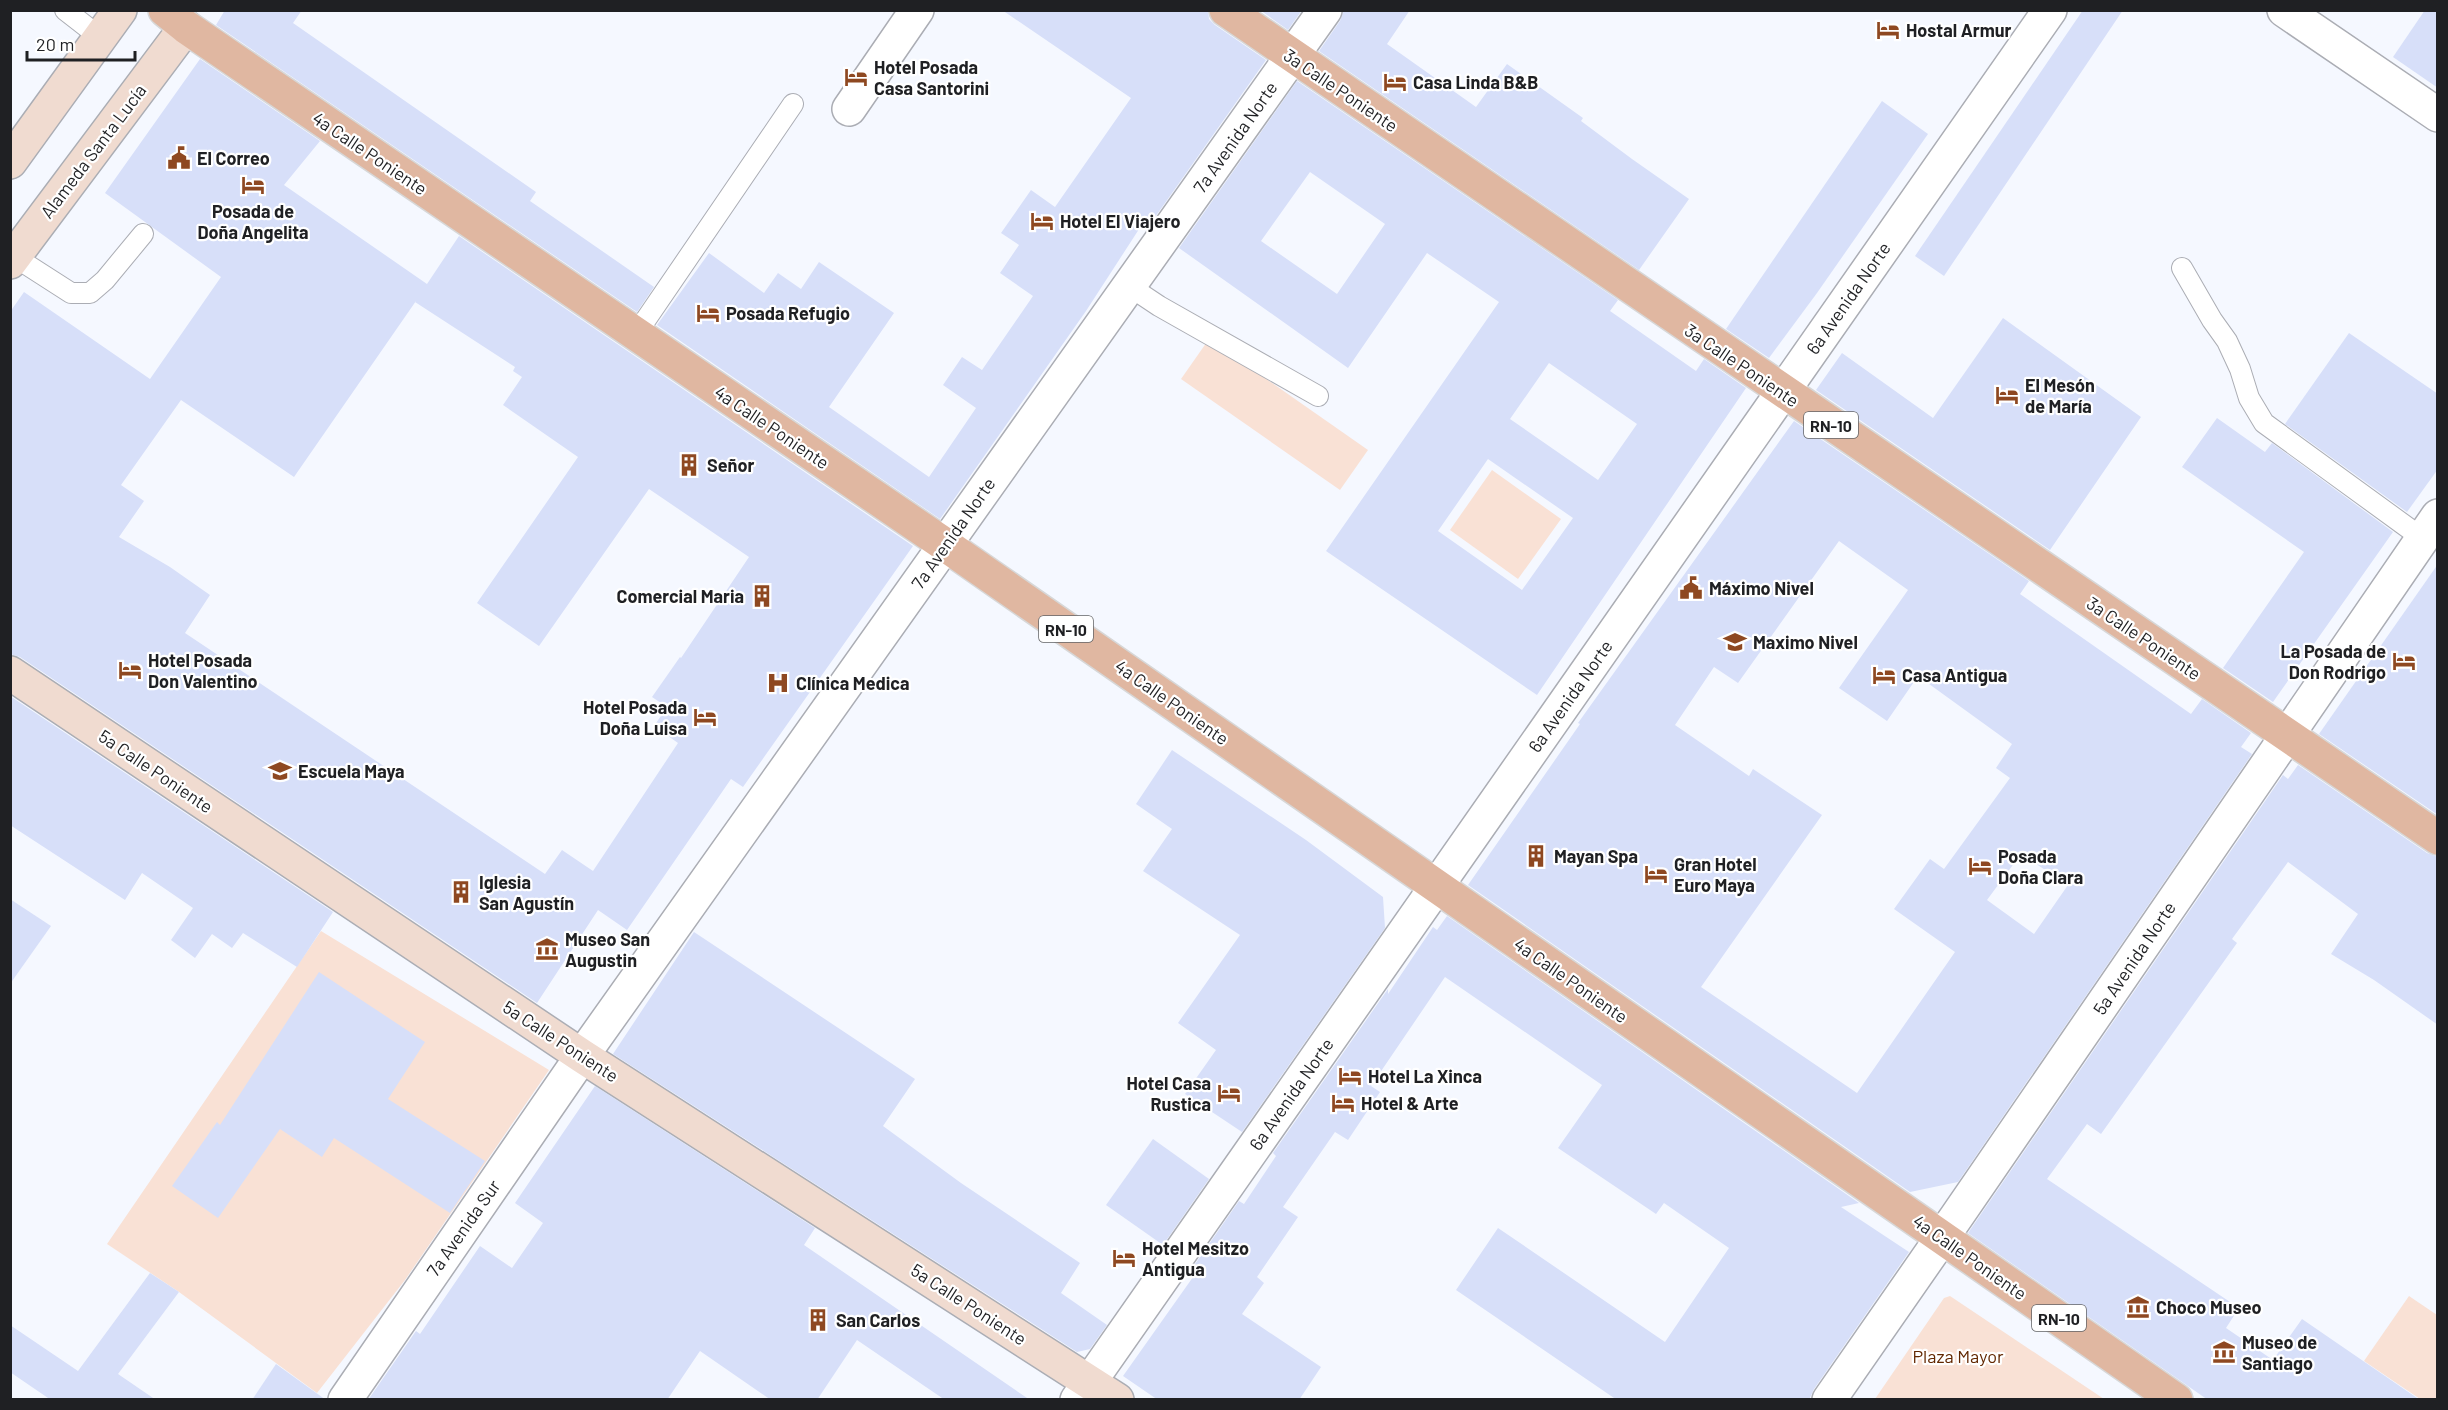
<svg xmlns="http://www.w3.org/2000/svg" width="2448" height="1410" viewBox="0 0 2448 1410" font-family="Barlow,sans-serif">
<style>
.green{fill:#f9e1d5}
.building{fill:#d7dff9;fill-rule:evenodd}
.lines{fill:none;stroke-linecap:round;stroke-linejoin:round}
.lane-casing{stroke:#abadb4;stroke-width:22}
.street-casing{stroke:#abadb4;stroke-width:36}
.secondary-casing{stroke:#abadb4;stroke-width:36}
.primary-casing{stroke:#d7d7d7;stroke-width:36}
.lane{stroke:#fff;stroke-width:20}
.street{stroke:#fff;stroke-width:33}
.secondary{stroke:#f0dbd0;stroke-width:33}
.primary{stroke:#e0b7a1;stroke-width:33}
.labels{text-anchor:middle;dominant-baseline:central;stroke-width:4.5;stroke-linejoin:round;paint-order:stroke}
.shield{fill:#fff;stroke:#626365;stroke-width:1.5}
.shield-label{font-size:16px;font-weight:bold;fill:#1f2023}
.poi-label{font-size:18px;font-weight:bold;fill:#1f2023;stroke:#fff;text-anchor:start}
.street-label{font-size:18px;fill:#1f2023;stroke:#fff}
.park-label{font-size:18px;fill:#622700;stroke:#fff}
</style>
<rect width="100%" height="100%" fill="#f5f8ff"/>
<!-- green -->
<g class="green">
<path d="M1209,339L1368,450L1340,490L1181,379Z"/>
<path d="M1492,470L1561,519L1518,579L1450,530Z"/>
<path d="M321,931L549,1070L405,1280L317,1393L179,1292L107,1244Z"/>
<path d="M1950,1296L2104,1399H1875L1944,1298Z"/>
<path d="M2409,1296L2437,1315V1399H2420L2364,1361Z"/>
</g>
<!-- building -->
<g class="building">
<path d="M225,10H302L293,23L536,192L530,201L654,287L637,312L216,25Z"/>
<path d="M1002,10H1208L1209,19L1215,25L1266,60L1148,227L1143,223L1086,311L940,519L657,325L709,253L764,293L778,273L801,289L819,262L894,313L829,407L929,477L976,408L943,385L962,357L982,370L1033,296L1000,273L1019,245L1001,233L1031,190L1055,207L1131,98Z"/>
<path d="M1260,10H1302L1288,30Z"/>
<path d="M1344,10H1410L1387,44L1476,107L1507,64L1583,118L1581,121L1632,159L1689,199L1639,270L1319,51L1340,21Z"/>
<path d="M2083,10H2123L1944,276L1915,256Z"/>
<path d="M2425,10H2438V88L2393,57Z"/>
<path d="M200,59L320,141L284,185L427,284L459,236L913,546L743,787L731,779L627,930L598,910L537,1003L20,657L10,654V312L24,292L150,379L221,277L105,193ZM416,301L415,302L515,367L513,371L522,377L503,405L578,457L477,603L539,646L649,489L749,557L681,658L680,657L652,697L667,707L654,726L678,743L593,871L562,850L545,874L185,633L210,595L170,567L119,537L144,501L121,485L181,400L294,477Z"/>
<path d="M1297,81L1618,300L1610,311L1696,371L1704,359L1746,388L1537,695L1326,551L1499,302L1427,253L1348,368L1179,248ZM1310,172L1385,224L1337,294L1261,241ZM1549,363L1637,424L1598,480L1510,419ZM1488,459L1573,518L1522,590L1438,531Z"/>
<path d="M1882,101L1928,134L1817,293L1769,358L1726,329Z"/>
<path d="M2003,318L2141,417L2050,550L1816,390L1842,353L1933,418Z"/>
<path d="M2349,333L2438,394V469L2407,512L2285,424Z"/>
<path d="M2217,418L2265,452L2272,443L2393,532L2273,702L2223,668L2304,552L2182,467Z"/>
<path d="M1794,421L2029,581L2020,594L2191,714L2202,699L2251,733L2241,747L2252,754L1958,1182L1910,1192L1468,885L1580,724L1578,723ZM1839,541L1908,590L1839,688L1887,721L1918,676L2012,744L1996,768L2010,778L1944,869L1930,859L1894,909L1955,952L1857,1093L1701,987L1822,815L1753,769L1749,776L1675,725L1714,667L1738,683ZM2021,854L2068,885L2034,934L1987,900Z"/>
<path d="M2438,564V815L2319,734Z"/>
<path d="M10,696L333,912L297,967L243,933L232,948L212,934L195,958L171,940L193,908L142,873L125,900L10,825Z"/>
<path d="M1172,750L1306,840L1383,897L1385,928L1242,1132L1185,1094L1216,1050L1178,1023L1240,935L1143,871L1172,829L1136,804Z"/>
<path d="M2298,765L2427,853L2438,857V1025L2374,980L2331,954L2358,914L2288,862L2232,939L2237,943L2101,1134L2087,1124L2047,1179L2239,1308L2226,1328L2273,1360L2302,1319L2420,1400H2208L1968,1233L2283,775L2288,779Z"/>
<path d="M10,899L51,926L10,984Z"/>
<path d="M1447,916L1859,1203L1841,1207L1909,1252L1814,1389L1809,1400H1617L1456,1290L1498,1228L1665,1342L1729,1248L1664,1203L1656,1214L1558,1148L1602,1085L1445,977L1371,1086L1380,1092L1348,1140L1335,1132L1283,1207L1298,1217L1257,1277L1264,1283L1242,1314L1321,1367L1299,1400H1158L1123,1376L1198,1270L1193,1267L1239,1201L1244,1204L1276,1156L1273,1153L1388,989V994L1433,927L1437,930Z"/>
<path d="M694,932L915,1079L883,1126L961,1183L1080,1263L1061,1293L1107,1325L1090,1349L1077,1352L613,1054Z"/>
<path d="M319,972L425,1042L388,1099L485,1161L450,1213L334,1138L322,1157L280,1129L218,1218L172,1186L217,1122L220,1125Z"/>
<path d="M595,1086L815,1228L804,1245L1030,1400H945L857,1340L817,1400H771L700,1351L667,1400H368L416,1331L420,1334L480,1246L512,1268L543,1223L515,1203Z"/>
<path d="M1153,1139L1209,1179L1163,1245L1106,1205Z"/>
<path d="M150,1273L179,1292L118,1374L156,1400H51L10,1372V1325L78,1371Z"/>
<path d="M276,1364L326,1400H252Z"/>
</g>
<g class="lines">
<!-- lane casing -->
<g class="lane-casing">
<g id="lane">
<path d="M65,10L101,38"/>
<path d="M15,257L71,293H90L105,280L143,234"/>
<path d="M2182,268L2212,320L2227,341L2240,369L2249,398L2264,423L2422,538"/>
<path d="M1129,286L1159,306L1318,396"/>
<path d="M636,334L793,104"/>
</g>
</g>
<!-- street casing -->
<g class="street-casing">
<g id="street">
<path d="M2284,10L2438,115"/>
<path d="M849,109L917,10"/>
<path d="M345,1400L582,1056L1325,10"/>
<path d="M1077,1400L2050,10"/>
<path d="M1829,1400L1957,1216L2438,516"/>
</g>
</g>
<!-- secondary casing -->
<g class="secondary-casing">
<g id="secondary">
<path d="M10,162L120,10"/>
<path d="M10,262L186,27"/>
<path d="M10,673L582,1056L1117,1400"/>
</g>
</g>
<!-- primary casing -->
<g class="primary-casing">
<g id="primary">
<path d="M165,10L186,27L944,544L2176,1400"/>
<path d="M1226,10L2438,838"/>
</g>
</g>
<!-- lane -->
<use href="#lane" class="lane"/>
<!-- street -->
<use href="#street" class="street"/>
<!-- secondary -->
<use href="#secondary" class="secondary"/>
<!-- primary -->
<use href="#primary" class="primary"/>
</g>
<!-- icons -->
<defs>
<g id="hotel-bare" transform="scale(1.8)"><path d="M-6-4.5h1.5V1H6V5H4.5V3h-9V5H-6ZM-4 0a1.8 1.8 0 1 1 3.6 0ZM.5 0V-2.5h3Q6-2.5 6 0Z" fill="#8e4821" stroke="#fff" stroke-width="2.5" paint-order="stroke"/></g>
<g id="civic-bare" transform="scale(1.8)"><path d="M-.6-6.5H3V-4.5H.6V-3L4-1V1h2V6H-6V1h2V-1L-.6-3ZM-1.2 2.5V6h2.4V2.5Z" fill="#8e4821" stroke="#fff" stroke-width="2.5" paint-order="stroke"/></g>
<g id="building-bare" transform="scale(1.8)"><path d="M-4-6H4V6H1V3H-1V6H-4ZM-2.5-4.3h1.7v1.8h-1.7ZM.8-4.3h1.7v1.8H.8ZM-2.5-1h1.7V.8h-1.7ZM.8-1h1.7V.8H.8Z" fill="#8e4821" stroke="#fff" stroke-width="2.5" paint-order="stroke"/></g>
<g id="school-bare" transform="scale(1.8)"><path d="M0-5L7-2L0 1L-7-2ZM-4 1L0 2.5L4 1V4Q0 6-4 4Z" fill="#8e4821" stroke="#fff" stroke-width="2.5" paint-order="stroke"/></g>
<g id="hospital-bare" transform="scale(1.8)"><path d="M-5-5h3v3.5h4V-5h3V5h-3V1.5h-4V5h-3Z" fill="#8e4821" stroke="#fff" stroke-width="2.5" paint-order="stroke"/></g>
<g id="museum-bare" transform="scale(1.8)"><path d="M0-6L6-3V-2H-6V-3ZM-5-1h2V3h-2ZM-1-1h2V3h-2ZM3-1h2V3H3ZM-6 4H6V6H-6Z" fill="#8e4821" stroke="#fff" stroke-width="2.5" paint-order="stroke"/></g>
</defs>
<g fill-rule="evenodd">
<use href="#hotel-bare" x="1888" y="30"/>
<use href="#hotel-bare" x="856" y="77"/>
<use href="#hotel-bare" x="1395" y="82"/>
<use href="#civic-bare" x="179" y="158"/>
<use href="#hotel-bare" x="253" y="185"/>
<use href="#hotel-bare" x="1042" y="221"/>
<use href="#hotel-bare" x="708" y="313"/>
<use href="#hotel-bare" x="2007" y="395"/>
<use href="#building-bare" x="689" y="465"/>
<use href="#civic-bare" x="1691" y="588"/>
<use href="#building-bare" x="762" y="596"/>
<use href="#school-bare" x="1735" y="642"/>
<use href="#hotel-bare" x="2404" y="661"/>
<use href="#hotel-bare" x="130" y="670"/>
<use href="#hotel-bare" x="1884" y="675"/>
<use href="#hospital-bare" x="778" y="683"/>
<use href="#hotel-bare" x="705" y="717"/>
<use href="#school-bare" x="280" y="771"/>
<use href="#building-bare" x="1536" y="856"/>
<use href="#hotel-bare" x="1980" y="866"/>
<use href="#hotel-bare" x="1656" y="874"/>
<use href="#building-bare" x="461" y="892"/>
<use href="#museum-bare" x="547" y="949"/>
<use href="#hotel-bare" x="1350" y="1076"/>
<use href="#hotel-bare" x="1229" y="1093"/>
<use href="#hotel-bare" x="1343" y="1103"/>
<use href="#hotel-bare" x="1124" y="1258"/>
<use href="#museum-bare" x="2138" y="1307"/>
<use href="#building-bare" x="818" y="1320"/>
<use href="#museum-bare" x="2224" y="1352"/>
</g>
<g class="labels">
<!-- shield labels -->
<g class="shield">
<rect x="1804" y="412" width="54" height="26" rx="4.5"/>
<rect x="1039" y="616" width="54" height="26" rx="4.5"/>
<rect x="2032" y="1305" width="54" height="26" rx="4.5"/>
</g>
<g class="shield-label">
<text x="1831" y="425">RN-10</text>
<text x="1066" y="629">RN-10</text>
<text x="2059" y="1318">RN-10</text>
</g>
<!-- poi labels -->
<g class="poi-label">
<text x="1906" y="30">Hostal Armur</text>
<text x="874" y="67">Hotel Posada<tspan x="874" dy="21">Casa Santorini</tspan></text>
<text x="1413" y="82">Casa Linda B&amp;B</text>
<text x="197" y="158">El Correo</text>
<text x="253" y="211" text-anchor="middle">Posada de<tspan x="253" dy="21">Doña Angelita</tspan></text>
<text x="1060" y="221">Hotel El Viajero</text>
<text x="726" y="313">Posada Refugio</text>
<text x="2025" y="385">El Mesón<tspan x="2025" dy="21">de María</tspan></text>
<text x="707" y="465">Señor</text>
<text x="1709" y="588">Máximo Nivel</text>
<text x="744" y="596" text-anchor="end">Comercial Maria</text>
<text x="1753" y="642">Maximo Nivel</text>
<text x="2386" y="651" text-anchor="end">La Posada de<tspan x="2386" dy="21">Don Rodrigo</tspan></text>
<text x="148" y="660">Hotel Posada<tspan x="148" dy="21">Don Valentino</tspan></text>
<text x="1902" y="675">Casa Antigua</text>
<text x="796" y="683">Clínica Medica</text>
<text x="687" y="707" text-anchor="end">Hotel Posada<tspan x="687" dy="21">Doña Luisa</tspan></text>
<text x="298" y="771">Escuela Maya</text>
<text x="1554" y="856">Mayan Spa</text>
<text x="1998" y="856">Posada<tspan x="1998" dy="21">Doña Clara</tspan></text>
<text x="1674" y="864">Gran Hotel<tspan x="1674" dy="21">Euro Maya</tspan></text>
<text x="479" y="882">Iglesia<tspan x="479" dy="21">San Agustín</tspan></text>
<text x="565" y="939">Museo San<tspan x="565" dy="21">Augustin</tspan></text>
<text x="1368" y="1076">Hotel La Xinca</text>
<text x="1211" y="1083" text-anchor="end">Hotel Casa<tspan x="1211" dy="21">Rustica</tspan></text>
<text x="1361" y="1103">Hotel &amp; Arte</text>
<text x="1142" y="1248">Hotel Mesitzo<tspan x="1142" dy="21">Antigua</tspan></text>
<text x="2156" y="1307">Choco Museo</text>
<text x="836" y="1320">San Carlos</text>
<text x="2242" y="1342">Museo de<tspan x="2242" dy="21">Santiago</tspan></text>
</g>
<!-- street labels -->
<g class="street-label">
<text transform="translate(1341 90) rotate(34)">3a Calle Poniente</text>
<text transform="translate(1235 137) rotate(-55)">7a Avenida Norte</text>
<text transform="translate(93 151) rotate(-53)">Alameda Santa Lucía</text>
<text transform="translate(370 153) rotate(34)">4a Calle Poniente</text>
<text transform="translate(1848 298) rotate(-55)">6a Avenida Norte</text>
<text transform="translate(1742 365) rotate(34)">3a Calle Poniente</text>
<text transform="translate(772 427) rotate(34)">4a Calle Poniente</text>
<text transform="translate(953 533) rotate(-55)">7a Avenida Norte</text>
<text transform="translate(2144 638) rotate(34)">3a Calle Poniente</text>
<text transform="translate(1570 696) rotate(-55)">6a Avenida Norte</text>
<text transform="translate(1172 702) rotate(35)">4a Calle Poniente</text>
<text transform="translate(156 771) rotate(34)">5a Calle Poniente</text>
<text transform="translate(2134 958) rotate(-56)">5a Avenida Norte</text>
<text transform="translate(1571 980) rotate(35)">4a Calle Poniente</text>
<text transform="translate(561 1041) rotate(33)">5a Calle Poniente</text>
<text transform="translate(1291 1094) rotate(-55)">6a Avenida Norte</text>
<text transform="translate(463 1228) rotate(-55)">7a Avenida Sur</text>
<text transform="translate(1970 1257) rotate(35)">4a Calle Poniente</text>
<text transform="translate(969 1304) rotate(33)">5a Calle Poniente</text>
</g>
<!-- park labels -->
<g class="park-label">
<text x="1958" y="1356">Plaza Mayor</text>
</g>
</g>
<!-- border -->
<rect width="2448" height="1410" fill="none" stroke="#1f2023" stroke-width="24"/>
<!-- scale -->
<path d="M27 51v9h108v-9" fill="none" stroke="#1f2023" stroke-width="3"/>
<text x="36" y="51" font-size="18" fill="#1f2023" stroke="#ffffff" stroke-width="4.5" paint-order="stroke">20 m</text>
</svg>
